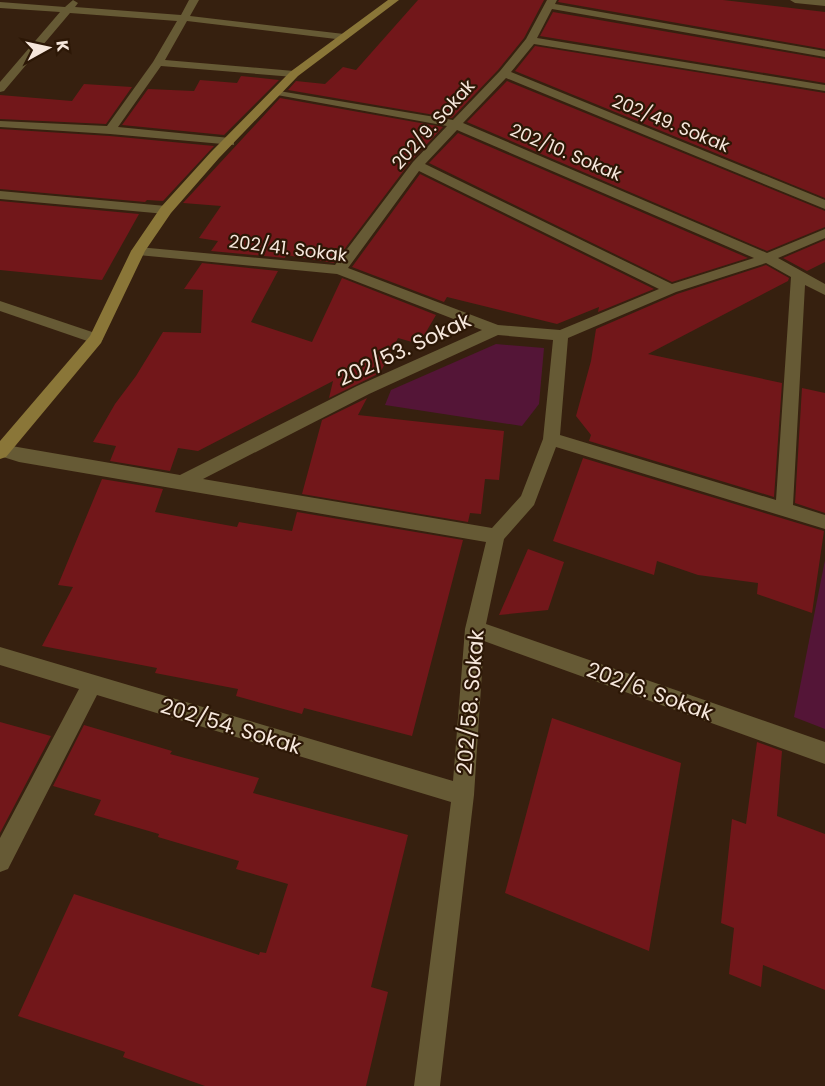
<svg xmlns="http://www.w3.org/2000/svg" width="825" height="1086" viewBox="0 0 825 1086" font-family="Poppins,sans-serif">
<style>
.green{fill:#541537}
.building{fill:#72171a}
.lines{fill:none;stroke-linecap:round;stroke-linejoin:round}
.street{fill:#665a35;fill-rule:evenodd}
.secondary{fill:#8a7638;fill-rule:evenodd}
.labels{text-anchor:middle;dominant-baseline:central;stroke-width:4.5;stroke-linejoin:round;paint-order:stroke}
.far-street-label{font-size:18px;fill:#f6e7dc;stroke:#2c1706}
.street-label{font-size:21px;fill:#f6e7dc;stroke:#2c1706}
</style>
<rect width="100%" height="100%" fill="#36200f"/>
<!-- green -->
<g class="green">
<path d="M496,344L544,348L539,404L522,426L385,405L391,390Z"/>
<path d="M825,560V729L794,717Z"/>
</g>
<!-- building -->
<g class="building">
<path d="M418,0H544L524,38L498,70L452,118L288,90L296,81L325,84L343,67L356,70Z"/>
<path d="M559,0H723L825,12V49L558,2Z"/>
<path d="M553,12L825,59V83L540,36Z"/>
<path d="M535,46L825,93V198L515,71Z"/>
<path d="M241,76L279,80L224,135L122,125L148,89L194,91L200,80L237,83Z"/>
<path d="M507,81L825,211V227L767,251L467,122Z"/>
<path d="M84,84L132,87L106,124L0,119V95L72,101Z"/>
<path d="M280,98L443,127L411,161L334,263L286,255L285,258L211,251L218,241L199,238L221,206L183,203Z"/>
<path d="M0,129L110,136L214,146L163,201L147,200L145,202L0,189Z"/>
<path d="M458,133L748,258L672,282L429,163Z"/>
<path d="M420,174L654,289L598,312L599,307L557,324L447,297L444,302L352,267Z"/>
<path d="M0,201L139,214L102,280L0,270Z"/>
<path d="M825,240V262L807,271L783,258Z"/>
<path d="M202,263L278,271L251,322L312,342L342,278L436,315L419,344L398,338L380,373L329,398L333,381L198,451L178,448L170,471L110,461L116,446L93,442L115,404L136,376L163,332L201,333L203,290L184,289Z"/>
<path d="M766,265L789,278L788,281L648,354L782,383L774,497L589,441L591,435L576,416L591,361L596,329L677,294Z"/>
<path d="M802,388L825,393V513L795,503Z"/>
<path d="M367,398L358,415L504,431L499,480L485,479L481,514L470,513L468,522L302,494L322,420Z"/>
<path d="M583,458L824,531L812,613L757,594L758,583L698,575L657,561L654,575L553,541Z"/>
<path d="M102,479L163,489L155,512L237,527L239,522L292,531L297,512L463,540L412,736L304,708L302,714L236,696L238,689L155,673L157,668L42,646L73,587L58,585Z"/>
<path d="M528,549L564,562L548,610L499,615Z"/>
<path d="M552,718L681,763L649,951L505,893Z"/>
<path d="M0,722L51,736L0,833Z"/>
<path d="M84,725L172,751L170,754L259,778L253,793L408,835L371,987L388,992L366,1086H205L123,1057L125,1052L18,1016L74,894L259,955L260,952L266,953L288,884L236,869L239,861L158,837L159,834L94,815L101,800L53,786Z"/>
<path d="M757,742L782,751L777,816L825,834V990L763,965L761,987L729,974L734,928L721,923L732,819L746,824Z"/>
</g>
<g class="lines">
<!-- street -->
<g class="street">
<path d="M73,0L78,3L75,7L181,15L189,0H199L190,16L344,34L349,37L344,40L187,21L165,60L294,71L299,74L294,77L161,66L118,127L230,138L234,139V145L110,134L0,127V121L107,126L153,62L177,21L70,13L4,91L0,92V82L60,12L0,8V2L65,7Z"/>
<path d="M547,0H557L555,4L825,51V57L552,9L537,38L825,85V91L534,44L511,72L825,200V209L506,78L463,123L767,253L825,229V238L778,258L825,284V295L805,285L793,505L825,515V529L556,447L534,505L504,539L486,624L825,742V764L484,641L474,795L440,1086H414L451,802L97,695L8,869L0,872V838L79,689L0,665V647L453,781L465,629L486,542L19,462L0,456V444L180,475L357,386L482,330L337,274L138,255L131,251L138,247L335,265L413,162L447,126L277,95L271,92L273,90L453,120L500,71L526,39ZM457,130L754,258L672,284L425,164ZM419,171L659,289L560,330L498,325L348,268ZM766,263L791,277L776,500L560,435L568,338L676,292ZM498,335L553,340L543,439L521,496L492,528L203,479L369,394Z"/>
<path d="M790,0H825V6L795,3Z"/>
<path d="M0,191L166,206L172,210L166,214L0,199Z"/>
<path d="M0,301L101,335L103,339L96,344L0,311Z"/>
</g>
<!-- secondary -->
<path class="secondary" d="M388,0H399L298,76L219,158L171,213L145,251L101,343L6,457L0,459V441L90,336L131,251L161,207L211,152L290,72Z"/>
</g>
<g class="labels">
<!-- far-street labels -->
<g class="far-street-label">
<text transform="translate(671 123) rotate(22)">202/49. Sokak</text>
<text transform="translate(433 124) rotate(-48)">202/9. Sokak</text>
<text transform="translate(566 152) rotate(23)">202/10. Sokak</text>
<text transform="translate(288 248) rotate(7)">202/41. Sokak</text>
</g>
<!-- street labels -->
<g class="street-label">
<text transform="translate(404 349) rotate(-25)">202/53. Sokak</text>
<text transform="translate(650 691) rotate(20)">202/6. Sokak</text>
<text transform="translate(470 702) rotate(-85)">202/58. Sokak</text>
<text transform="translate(231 726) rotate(17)">202/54. Sokak</text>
</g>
</g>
<!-- north arrow -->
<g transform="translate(48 48) rotate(82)" stroke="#2c1706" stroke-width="4.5" paint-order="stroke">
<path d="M0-4.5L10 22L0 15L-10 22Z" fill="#f6e7dc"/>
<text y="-9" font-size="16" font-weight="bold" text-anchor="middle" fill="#f6e7dc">K</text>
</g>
</svg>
